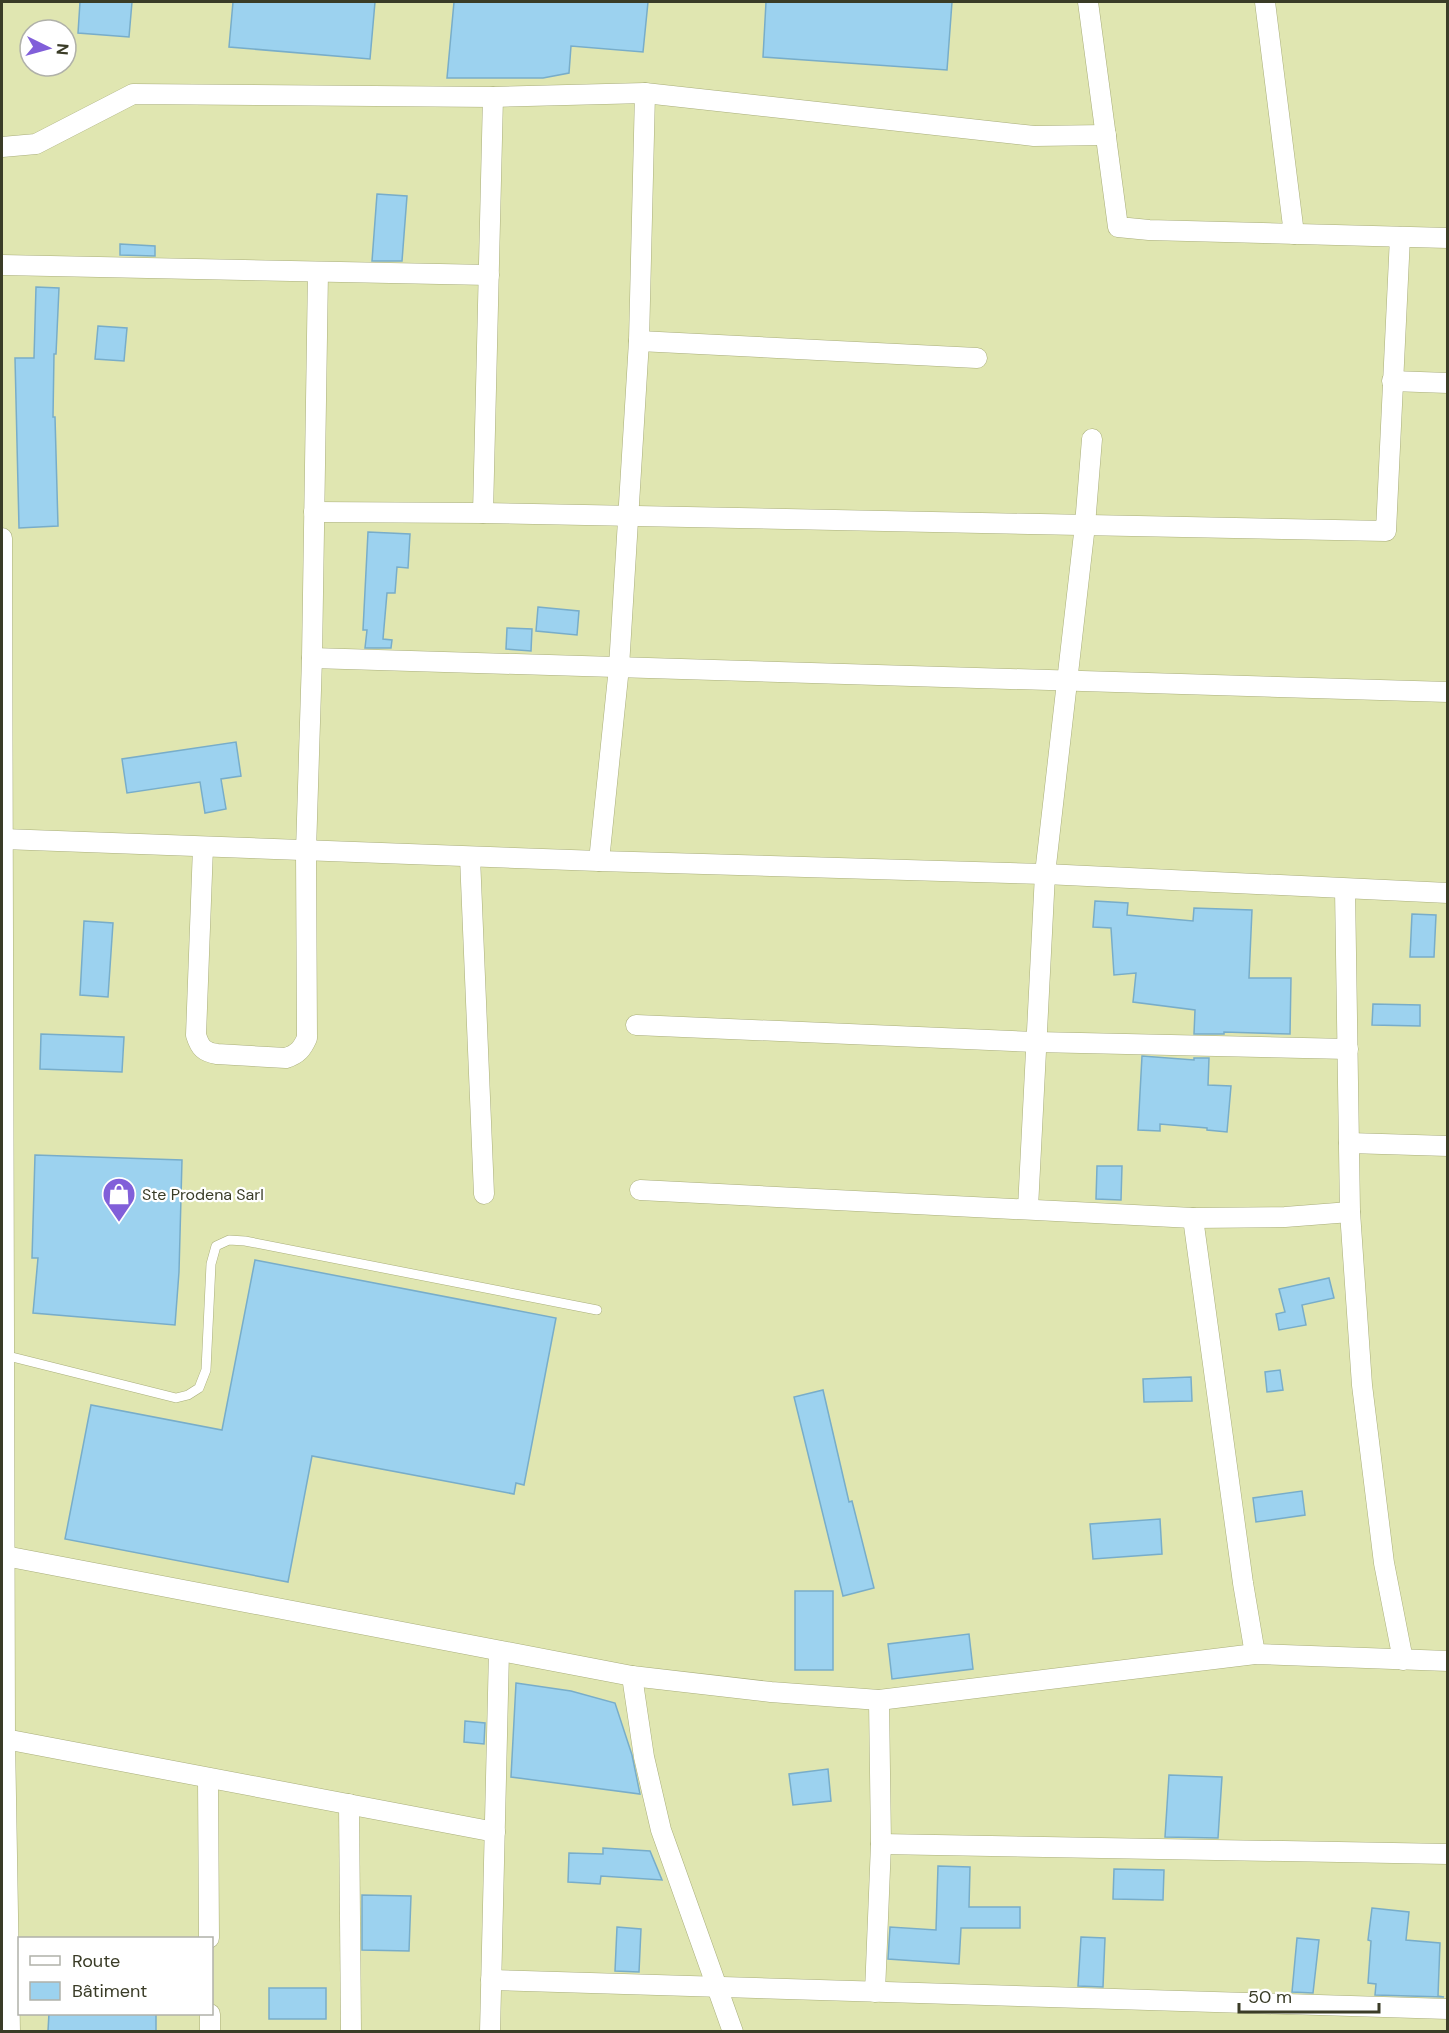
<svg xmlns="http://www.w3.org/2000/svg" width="1449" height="2033" viewBox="0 0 1449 2033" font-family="'DM Sans',sans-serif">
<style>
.building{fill:#9cd2ef;stroke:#78adc9;stroke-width:1.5}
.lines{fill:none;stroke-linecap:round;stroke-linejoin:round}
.service-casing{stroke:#a9ae7b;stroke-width:10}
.minor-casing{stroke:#a9ae7b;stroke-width:21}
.service{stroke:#fff;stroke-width:9}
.minor{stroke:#fff;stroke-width:20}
.labels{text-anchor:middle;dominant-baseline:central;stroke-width:4.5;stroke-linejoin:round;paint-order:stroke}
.poi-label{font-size:16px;fill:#3a3c27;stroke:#fff;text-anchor:start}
</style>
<rect width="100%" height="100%" fill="#e0e6b1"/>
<!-- building -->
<g class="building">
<path d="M80,2H132L129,37L78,33Z"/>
<path d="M233,2H375L370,59L229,47Z"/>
<path d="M454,2H648L643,52L571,46L569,73L543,78H447Z"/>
<path d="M766,2H952L947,70L763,57Z"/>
<path d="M377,194L407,196L402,261H372Z"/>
<path d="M120,244L155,246V256L120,255Z"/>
<path d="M36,287L59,288L56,354H54L53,417H55L58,526L19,528L15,358H34Z"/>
<path d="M98,326L127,328L124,361L95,359Z"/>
<path d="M368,532L410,534L408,568L397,567L395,593H387L383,639L392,640L391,648H365L367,630H363Z"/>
<path d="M538,607L579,611L577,635L536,631Z"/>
<path d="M507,628L532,629L531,651L506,649Z"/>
<path d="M236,742L241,776L221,779L226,809L205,813L200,782L127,793L122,759Z"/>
<path d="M1095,901L1128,903L1127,915L1193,921L1194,908L1252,910L1249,978H1291L1290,1034L1224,1032V1034H1194L1195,1010L1133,1002L1136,973L1114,975L1111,928L1093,927Z"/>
<path d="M1412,914L1436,915L1434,957H1410Z"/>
<path d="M84,921L113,923L108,997L80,995Z"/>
<path d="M1373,1004L1420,1005V1026L1372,1025Z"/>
<path d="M41,1034L124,1037L122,1072L40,1069Z"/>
<path d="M1142,1056L1194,1060V1058H1209L1208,1085L1231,1086L1227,1132L1207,1130V1128L1160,1124V1131L1138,1130Z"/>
<path d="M35,1155L182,1160L179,1272L175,1325L33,1313L38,1258H32Z"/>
<path d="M1097,1166H1122L1121,1200L1096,1199Z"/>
<path d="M255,1260L556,1318L524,1485L516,1483L514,1494L312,1456L288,1582L65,1539L91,1405L222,1430Z"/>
<path d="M1329,1278L1334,1298L1302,1305L1306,1325L1279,1330L1276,1314L1285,1312L1279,1289Z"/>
<path d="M1280,1370L1283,1390L1267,1392L1265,1372Z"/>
<path d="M1191,1377L1192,1401L1144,1402L1143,1379Z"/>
<path d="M823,1390L849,1502L852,1501L874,1588L843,1596L794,1397Z"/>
<path d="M1302,1491L1305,1515L1256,1522L1253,1498Z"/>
<path d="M1160,1519L1162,1554L1093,1559L1090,1524Z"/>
<rect x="795" y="1591" width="38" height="79"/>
<path d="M969,1634L973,1669L892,1679L888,1644Z"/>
<path d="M516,1683L571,1691L615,1703L632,1755L640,1794L511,1777Z"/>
<path d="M465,1721L485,1723L484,1744L464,1742Z"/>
<path d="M828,1769L831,1801L793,1805L789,1774Z"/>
<path d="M1169,1775L1222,1777L1218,1838L1165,1837Z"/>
<path d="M603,1848L650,1851L662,1880L601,1876L600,1884L568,1882L569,1853L603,1854Z"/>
<path d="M938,1866L970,1867L969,1907H1020V1928H961L959,1964L888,1959L890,1927L936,1930Z"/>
<path d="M1114,1869L1164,1870L1163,1900L1113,1899Z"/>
<path d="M362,1895L411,1896L409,1951L362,1950Z"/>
<path d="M1372,1908L1409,1912L1406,1940L1440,1943L1438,1996L1444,1997L1375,1995L1376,1984L1368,1983L1371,1941L1368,1940Z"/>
<path d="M617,1927L641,1929L639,1972L615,1971Z"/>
<path d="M1081,1937L1105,1938L1103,1987L1078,1986Z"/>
<path d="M1297,1938L1319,1940L1313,1993L1292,1992Z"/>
<rect x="269" y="1988" width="57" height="31"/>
<path d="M49,2013H156V2031H48Z"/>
</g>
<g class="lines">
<!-- service casing -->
<g class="service-casing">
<path id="service" d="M4,1355L176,1398L188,1395L199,1388L206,1370L211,1264L216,1246L229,1240L245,1241L597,1310"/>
</g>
<!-- minor casing -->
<g class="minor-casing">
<g id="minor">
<path d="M1088,2L1118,227L1149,230L1448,238"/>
<path d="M1265,2L1294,234"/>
<path d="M2,147L36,144L133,94L493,97L645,93L1034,136L1106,135"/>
<path d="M2,265L489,275"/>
<path d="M639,341L977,358"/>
<path d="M1392,381L1448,383"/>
<path d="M314,512L483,513L1386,531L1400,237"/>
<path d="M483,513L493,97"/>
<path d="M2,538L5,1739L10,2032"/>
<path d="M312,658L1448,692"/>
<path d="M3,839L599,861L1045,874L1448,893"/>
<path d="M203,847L196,1035C200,1048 204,1052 217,1054L286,1058C298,1054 302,1049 307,1038L306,851L312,658L318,272"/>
<path d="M470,857L484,1194"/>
<path d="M599,861L619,667L639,341L645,93"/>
<path d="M1345,889L1350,1212L1362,1385L1384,1563L1403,1660"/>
<path d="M636,1025L1036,1042L1348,1049"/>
<path d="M1349,1143L1448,1146"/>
<path d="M640,1190L1193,1218L1285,1217L1350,1212"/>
<path d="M1028,1208L1045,874L1085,525L1092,439"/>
<path d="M1193,1218L1243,1583L1255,1654"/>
<path d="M5,1556L632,1676L771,1692L879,1700L1255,1654L1448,1661"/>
<path d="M632,1676L644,1757L661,1830L733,2032"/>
<path d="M5,1739L495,1832"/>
<path d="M208,1778L209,1938"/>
<path d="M349,1804L351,2032"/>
<path d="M881,1844L1448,1854"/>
<path d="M491,1980L1448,2009"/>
<path d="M875,1992L881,1844L879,1700"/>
<path d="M210,2014V2032"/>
<path d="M490,2032L499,1651"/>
</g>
</g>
<!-- service -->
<use href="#service" class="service"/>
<!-- minor -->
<use href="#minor" class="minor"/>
</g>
<!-- icons -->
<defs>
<g id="shop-pin" transform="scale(1.725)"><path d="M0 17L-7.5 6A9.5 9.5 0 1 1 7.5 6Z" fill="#815fd9" stroke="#fff"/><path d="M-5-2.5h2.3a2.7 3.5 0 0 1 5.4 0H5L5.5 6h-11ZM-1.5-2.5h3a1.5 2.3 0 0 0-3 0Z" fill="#fff"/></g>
</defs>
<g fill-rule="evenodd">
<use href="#shop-pin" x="119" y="1194"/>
</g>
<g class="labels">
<!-- poi labels -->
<g class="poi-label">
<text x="142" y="1194">Ste Prodena Sarl</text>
</g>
</g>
<!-- border -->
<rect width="1449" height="2033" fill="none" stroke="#3a3c27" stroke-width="6"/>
<!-- legend -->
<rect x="18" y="1937" width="195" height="78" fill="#ffffff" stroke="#b0b1a9" stroke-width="1.5"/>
<rect x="30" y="1956" width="30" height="9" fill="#ffffff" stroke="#b0b1a9" stroke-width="1.5"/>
<text x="72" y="1967" font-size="18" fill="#3a3c27">Route</text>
<rect x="30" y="1982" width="30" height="18" fill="#9cd2ef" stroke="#b0b1a9" stroke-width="1.5"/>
<text x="72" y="1997" font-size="18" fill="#3a3c27">Bâtiment</text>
<!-- north arrow -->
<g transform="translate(48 48) rotate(95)"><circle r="28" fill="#ffffff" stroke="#b0b1a9" stroke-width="1.5"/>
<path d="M0-4.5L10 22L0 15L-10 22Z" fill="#815fd9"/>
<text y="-9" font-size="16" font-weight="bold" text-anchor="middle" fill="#3a3c27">N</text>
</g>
<!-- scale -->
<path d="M1239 2003v9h140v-9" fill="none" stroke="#3a3c27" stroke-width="3"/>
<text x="1248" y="2003" font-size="18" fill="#3a3c27" stroke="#ffffff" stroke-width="4.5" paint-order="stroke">50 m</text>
</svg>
